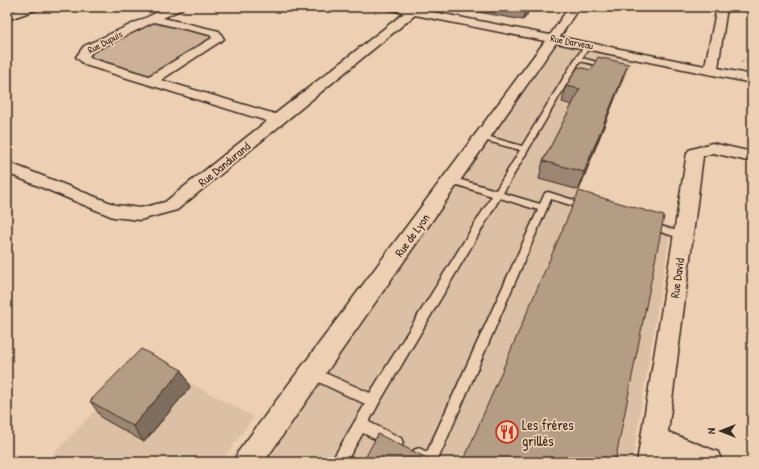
<svg xmlns="http://www.w3.org/2000/svg" width="759" height="469" viewBox="0 0 759 469" font-family="'Patrick Hand',sans-serif">
<style>
.built{fill:#dcc0a5}
.green{fill:#ccb198;stroke:#846e5b}
.lines{fill:none;stroke-linecap:round;stroke-linejoin:round}
.service-casing{stroke:#3b2a1e;stroke-width:3}
.minor-casing{stroke:#3b2a1e;stroke-width:3}
.path{stroke:#3b2a1e;stroke-width:1.5;stroke-dasharray:2.5 2;stroke-linecap:butt}
.service{fill:#edcfb3;fill-rule:evenodd}
.minor{fill:#edcfb3;fill-rule:evenodd}
.wall{fill:#9c8672;stroke:#3b2a1e}
.shaded-wall{fill:#7f6d5d;stroke:#3b2a1e}
.building{fill:#b59c85;stroke:#3b2a1e}
.labels{text-anchor:middle;dominant-baseline:central;stroke-width:3.5;stroke-linejoin:round;paint-order:stroke}
.far-street-label{font-size:10px;fill:#3b2a1e;stroke:#edcfb3}
.street-label{font-size:12px;fill:#3b2a1e;stroke:#edcfb3}
.near-poi-label{font-size:14px;fill:#3b2a1e;stroke:#edcfb3;text-anchor:start}
</style>
<rect width="100%" height="100%" fill="#edcfb3"/>
<filter id="ink" filterUnits="userSpaceOnUse"><feTurbulence type="fractalNoise" baseFrequency=".025" numOctaves="2"/><feDisplacementMap in="SourceGraphic" scale="8" xChannelSelector="R" yChannelSelector="G"/><feConvolveMatrix kernelMatrix="1 2 1 2 8 2 1 2 1" color-interpolation-filters="sRGB"/></filter>
<g filter="url(#ink)">
<!-- built -->
<g class="built">
<path d="M544,40L633,59L576,197L671,227L632,462H229Z"/>
<path d="M145,359L254,417L221,462H46Z"/>
</g>
<!-- green -->
<path class="green" d="M153,19L215,33L218,39L150,81L89,62L88,49Z"/>
<g class="lines">
<!-- service casing -->
<g class="service-casing">
<g id="service">
<path d="M586,44L591,45L582,58L611,66L608,68L580,61L503,193L540,204L545,193L548,192L590,205L592,207L587,210L551,199L437,462C427,462 416,465 412,455L414,450L419,448L427,452L538,210L500,198L378,405L369,422L401,438L403,443L401,448L396,450L363,433L346,462H331L365,404L308,377L306,373L308,369L312,367L316,369L370,393L492,196L448,182L447,180L451,177L496,190L520,150L480,139L479,137L483,135L522,146L575,59Z"/>
<path d="M648,222L687,234L688,236L683,239L645,227L643,225L645,223Z"/>
</g>
</g>
<!-- minor casing -->
<g class="minor-casing">
<g id="minor">
<path d="M24,7H39L38,9L7,20V13Z"/>
<path d="M169,7H183L182,9L163,18L219,31L224,39L161,80L275,114L404,13L387,9L386,7L413,8L550,35L569,7H579L560,37L705,66L717,7H727L718,68L752,75V83L556,43L264,462H234L238,452L545,41L415,15L177,210L140,220L113,217L7,173V162L116,205L140,208L165,202L267,121L85,65L76,57L84,46ZM154,22L210,35L212,38L149,76L93,59L89,56L92,52Z"/>
<path d="M712,143L752,152V162L713,153L703,156L668,432L718,452L722,462H676L665,457V462H637L687,153L689,150Z"/>
</g>
</g>
<!-- path -->
<path class="path" d="M741,62L752,58"/>
<!-- service -->
<use href="#service" class="service"/>
<!-- minor -->
<use href="#minor" class="minor"/>
</g>
<!-- wall -->
<g class="wall">
<path d="M467,7H529L527,15L523,20L467,10Z"/>
<path d="M622,80L579,190L539,179L543,161L572,105L562,102L566,86Z"/>
<path d="M190,387L144,442L102,418L90,401Z"/>
</g>
<!-- shaded-wall -->
<g class="shaded-wall">
<path d="M526,7H529L527,15L523,20Z"/>
<path d="M628,64L622,80L579,190L584,172Z"/>
<path d="M182,370L190,387L144,442L133,426Z"/>
</g>
<!-- building -->
<g class="building">
<path d="M598,57L628,64L584,172L543,161L580,89L566,86L578,67L591,70Z"/>
<path d="M579,191L664,216L615,462H463Z"/>
<path d="M141,349L182,370L133,426L90,401Z"/>
<path d="M378,434L435,462H363Z"/>
</g>
</g>
<!-- icons -->
<defs>
<g id="restaurant-ring" transform="scale(1.15)"><circle r="9.5" fill="#edcfb3" stroke="#c8321e" stroke-width="1.5"/><path d="M-5-6h1v4h1v-4h1v4h1v-4h1v5L-1.5 .5V6h-2V.5L-5-1ZM5-6V6H3V1.5H1.5Q1.5-4 5-6Z" fill="#c8321e"/></g>
</defs>
<g fill-rule="evenodd">
<use href="#restaurant-ring" x="507" y="432"/>
</g>
<g class="labels">
<!-- far-street labels -->
<g class="far-street-label">
<text transform="translate(105 42) rotate(-28)">Rue Dupuis</text>
<text transform="translate(572 42) rotate(11)">Rue Darveau</text>
</g>
<!-- street labels -->
<g class="street-label">
<text transform="translate(224 164) rotate(-39)">Rue Dandurand</text>
<text transform="translate(412 235) rotate(-54)">Rue de Lyon</text>
<text transform="translate(677 278) rotate(-82)">Rue David</text>
</g>
<!-- near-poi labels -->
<g class="near-poi-label">
<text x="522" y="424">Les fréres<tspan x="522" dy="16">grillés</tspan></text>
</g>
</g>
<!-- margin -->
<rect width="759" height="469" fill="none" stroke="#edcfb3" stroke-width="24"/>
<rect x="12" y="12" width="735" height="445" fill="none" stroke="#3b2a1e" stroke-width="1.5" filter="url(#ink)"/>
<!-- north arrow -->
<g transform="translate(721 431) rotate(270)" stroke="#edcfb3" stroke-width="3" paint-order="stroke">
<path d="M0-3L7 15L0 10L-7 15Z" fill="#3b2a1e"/>
<text y="-6" font-size="11" font-weight="bold" text-anchor="middle" fill="#3b2a1e">N</text>
</g>
</svg>
